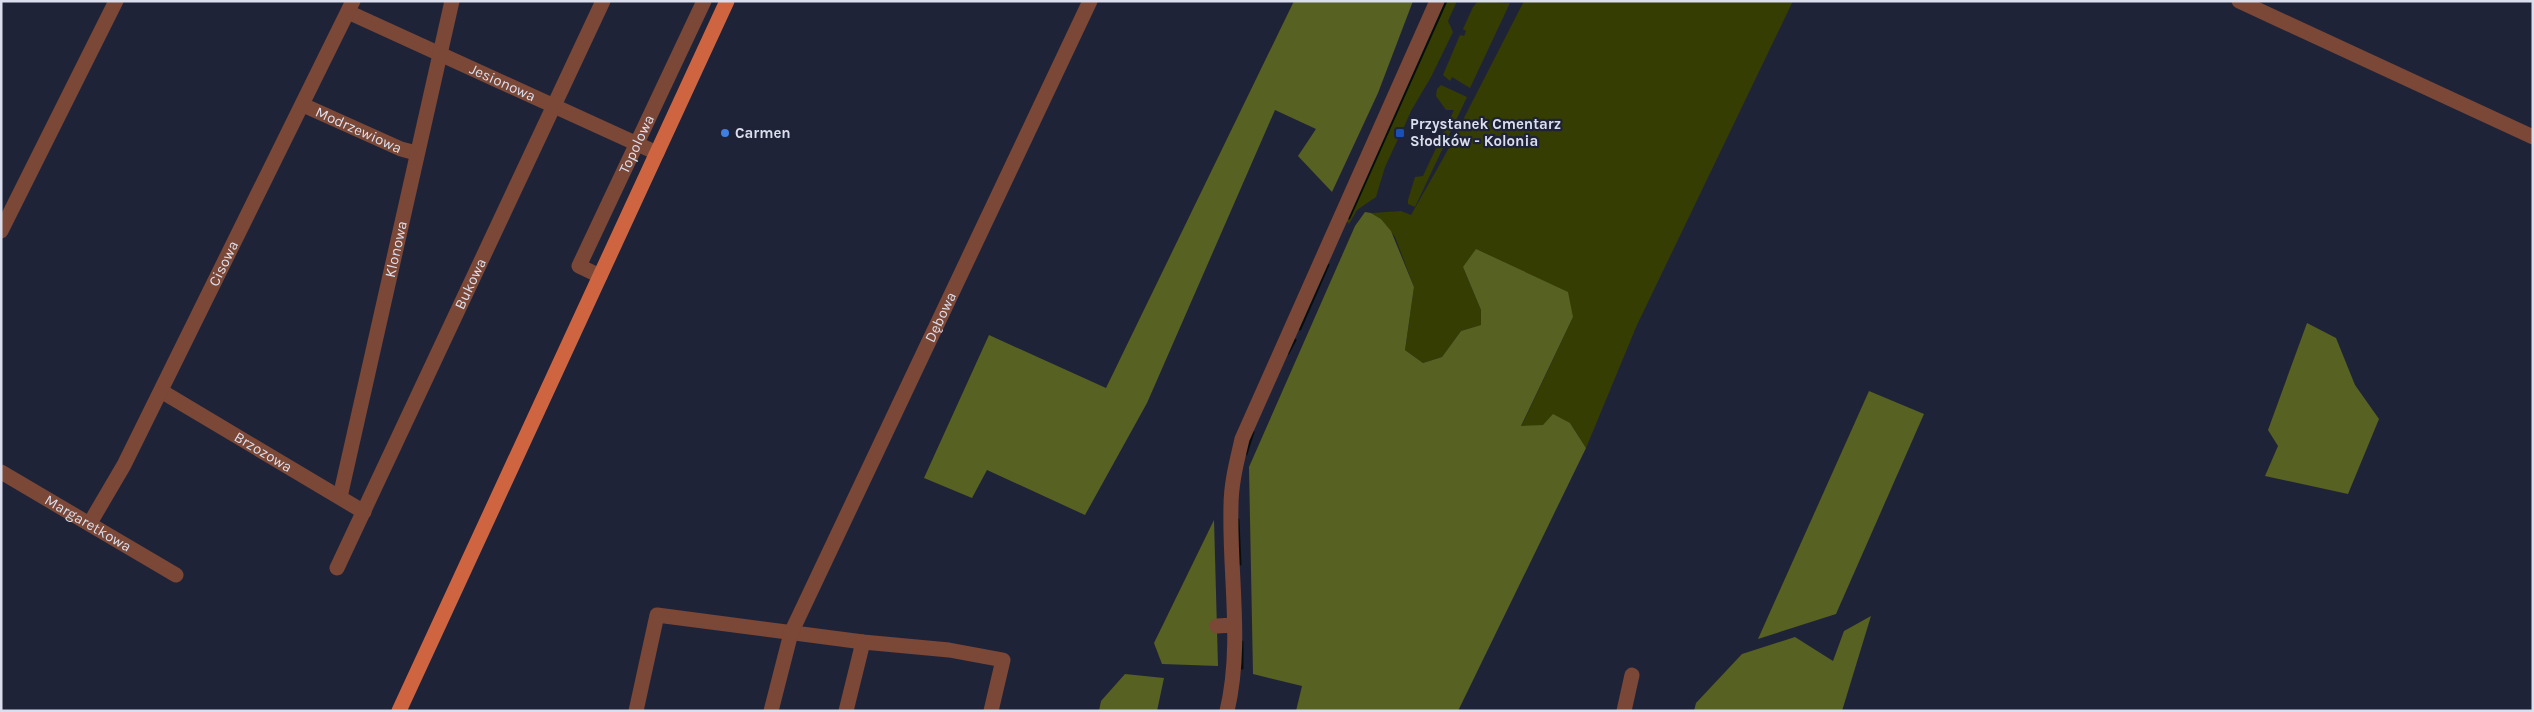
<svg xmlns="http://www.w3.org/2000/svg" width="2534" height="712" viewBox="0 0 2534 712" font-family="Karla,sans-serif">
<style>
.green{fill:#353d03}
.forest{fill:#576121}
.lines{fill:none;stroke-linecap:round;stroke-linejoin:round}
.stream{stroke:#031012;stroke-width:3}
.minor{stroke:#7b4736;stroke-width:15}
.major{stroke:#cf6441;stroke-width:15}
.shop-dot{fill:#3f7fe0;stroke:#1f2338;stroke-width:2}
.transit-dot{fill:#1a4fb4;stroke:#1f2338;stroke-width:2}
.labels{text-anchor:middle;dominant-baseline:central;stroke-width:4.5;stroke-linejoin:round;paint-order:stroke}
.street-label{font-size:15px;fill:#dbdfed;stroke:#1f2338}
.poi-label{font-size:15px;font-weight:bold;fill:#dbdfed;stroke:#1f2338;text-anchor:start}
</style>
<rect width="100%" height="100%" fill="#1f2338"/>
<!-- green -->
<g class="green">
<path d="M1443,1H1457L1448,21L1453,32L1431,77L1411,111L1403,129L1399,127L1395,135L1398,139L1385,167L1376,197L1357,210L1349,224L1345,219Z"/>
<path d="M1478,1L1510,3L1470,88L1452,77L1450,81L1443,75L1460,35L1464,36L1466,31L1463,29L1473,7Z"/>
<path d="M1524,1H1793L1637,325L1586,448L1570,423L1521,427L1573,317L1463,267L1481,310L1482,325L1461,331L1442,357L1423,363L1405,350L1414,287L1395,237L1381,219L1371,213L1401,211L1411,215L1445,155Z"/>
<path d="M1441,85L1467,97L1415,207L1408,204V200L1415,177L1423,176L1454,110H1446L1436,96L1437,89Z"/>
</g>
<!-- forest -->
<g class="forest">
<path d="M1294,1H1413L1378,93L1332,192L1298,156L1316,129L1275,110L1147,403L1085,515L987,470L972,498L924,478L989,335L1106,388Z"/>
<path d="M1365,212L1371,213L1381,219L1391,231L1414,287L1405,350L1423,363L1442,357L1461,331L1481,325V310L1463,267L1476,249L1568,292L1573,317L1521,426L1543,425L1553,414L1570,423L1586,448L1458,711H1296L1302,686L1253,674L1249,467L1355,226Z"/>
<path d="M2307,323L2336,338L2355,385L2379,419L2348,494L2265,476L2278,446L2268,430Z"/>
<path d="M1869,391L1924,414L1836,614L1758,639Z"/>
<path d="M1214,520L1218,666L1162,664L1154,643Z"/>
<path d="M1871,616L1842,711H1694L1696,703L1742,654L1795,637L1833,661L1844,631Z"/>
<path d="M1125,674L1164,678L1157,711H1099L1101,701Z"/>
</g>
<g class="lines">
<!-- stream -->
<g class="stream">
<path d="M1349,218L1446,1"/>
<path d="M1300,329L1328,265"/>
<path d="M1288,353L1295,340"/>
<path d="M1246,454L1253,432"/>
<path d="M1238,520L1240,564"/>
<path d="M1242,642V668"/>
</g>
<!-- minor -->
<g class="minor">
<path d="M2239,1L2533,137"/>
<path id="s1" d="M348,12L657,153"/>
<path id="s2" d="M303,105L401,149L416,153"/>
<path d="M1,231L116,1"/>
<path id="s3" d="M600,276L579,266L704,1"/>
<path id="s4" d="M161,391L364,512"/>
<path id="s5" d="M1,472L176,575"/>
<path id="s6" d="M340,497L452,1"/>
<path id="s7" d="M90,523L124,465L353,1"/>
<path id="s8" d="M337,568L603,1"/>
<path d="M1217,626L1234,625"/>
<path d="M636,711L657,615L863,642L949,650L1003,660L991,711"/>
<path id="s9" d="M771,711L791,633L1090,1"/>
<path d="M846,711L863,642"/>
<path d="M1227,711C1243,644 1229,574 1231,506C1231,483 1237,461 1242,439L1437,1"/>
<path d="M1624,711L1632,675"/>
</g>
<!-- major -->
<path class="major" d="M399,711L727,1"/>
</g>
<!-- markers -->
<circle class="shop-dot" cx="725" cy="133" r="5"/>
<rect class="transit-dot" x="1395" y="128" width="10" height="10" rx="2.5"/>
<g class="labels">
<!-- street labels -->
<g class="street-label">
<text stroke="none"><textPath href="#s1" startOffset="170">Jesionowa</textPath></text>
<text stroke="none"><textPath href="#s2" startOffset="61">Modrzewiowa</textPath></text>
<text stroke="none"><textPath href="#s3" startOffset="158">Topolowa</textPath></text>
<text stroke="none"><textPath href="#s6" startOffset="254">Klonowa</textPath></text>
<text stroke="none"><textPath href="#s7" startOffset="292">Cisowa</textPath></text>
<text stroke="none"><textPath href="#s8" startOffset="314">Bukowa</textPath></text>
<text stroke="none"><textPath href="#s9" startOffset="430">Dębowa</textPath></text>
<text stroke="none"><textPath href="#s4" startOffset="119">Brzozowa</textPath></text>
<text stroke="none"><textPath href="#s5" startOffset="101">Margaretkowa</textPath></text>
</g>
<!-- poi labels -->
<g class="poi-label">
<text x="1410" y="124">Przystanek Cmentarz<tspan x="1410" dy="17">Słodków - Kolonia</tspan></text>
<text x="735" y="133">Carmen</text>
</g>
</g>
<!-- border -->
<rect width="2534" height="712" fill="none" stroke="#dbdfed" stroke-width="5"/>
</svg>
